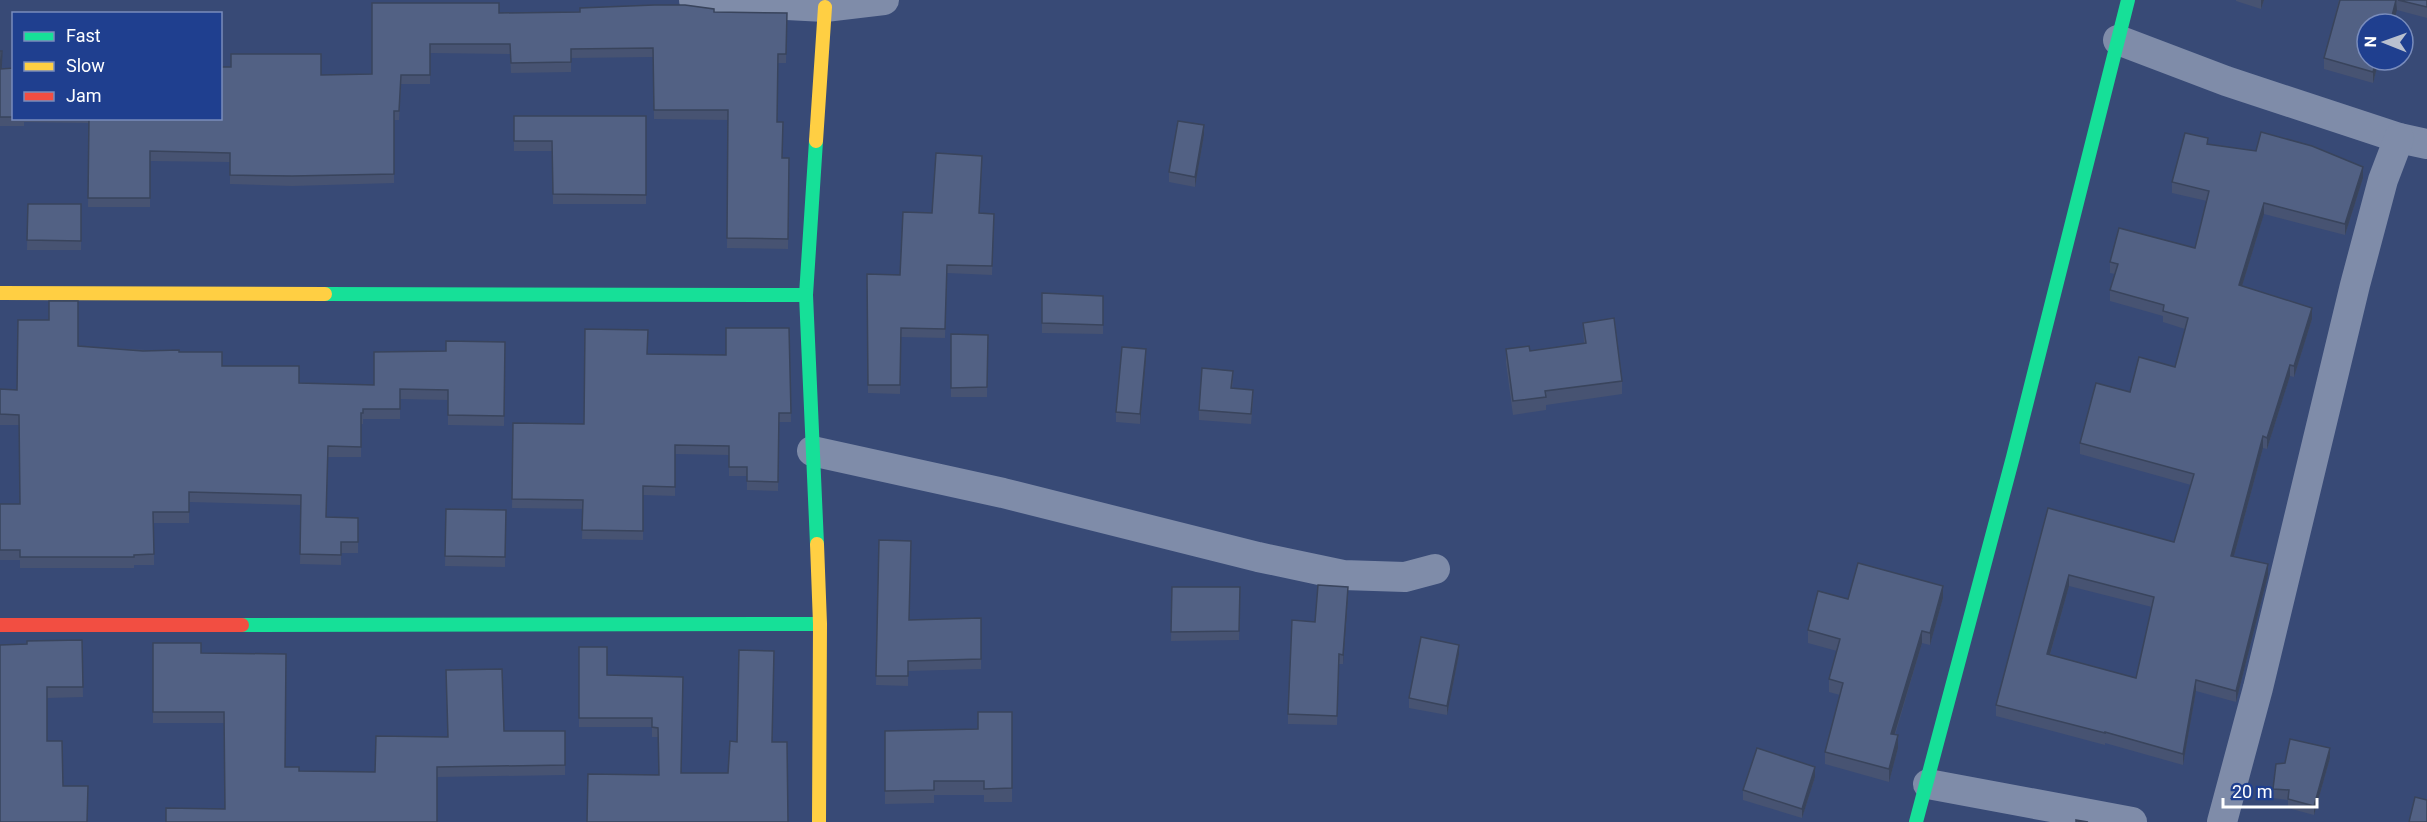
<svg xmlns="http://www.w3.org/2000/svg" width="2427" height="822" viewBox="0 0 2427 822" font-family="Roboto,sans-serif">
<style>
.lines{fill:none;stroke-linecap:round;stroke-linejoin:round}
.street{stroke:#7f8ca9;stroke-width:30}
.fast{stroke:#16e098;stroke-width:14}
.slow{stroke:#ffcf43;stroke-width:14}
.jam{stroke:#f24e42;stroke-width:14}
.wall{fill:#475372;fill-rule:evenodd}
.shaded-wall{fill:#39445c}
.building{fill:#526184;stroke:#39445c;stroke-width:1.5;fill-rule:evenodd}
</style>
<rect width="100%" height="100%" fill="#384a76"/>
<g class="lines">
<!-- street -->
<g class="street">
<path d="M694,0L825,7L884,0"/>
<path d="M2118,40L2226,81L2399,138L2427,144"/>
<path d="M812,451L1003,493L1258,557L1343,575L1405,577L1435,569"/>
<path d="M1928,784L2132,822"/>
<path d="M2222,822L2258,688L2355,285L2383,180L2399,138"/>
</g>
<!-- fast -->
<g class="fast">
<path d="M816,141L806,295L817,544"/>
<path d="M325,294L806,295"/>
<path d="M242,625L820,624"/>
<path d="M1916,822L2013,457L2128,0"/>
</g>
<!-- slow -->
<g class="slow">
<path d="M816,141L825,7"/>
<path d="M0,293L325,294"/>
<path d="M817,544L820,624L819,822"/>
</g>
<!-- jam -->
<path class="jam" d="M0,625H242"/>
</g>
<!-- wall -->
<g class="wall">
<path d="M2236,0H2264L2261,9L2236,1Z"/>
<path d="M2339,0H2427V18L2397,10L2367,24L2379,60L2373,83L2324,69V58Z"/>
<path d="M372,3L499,13L714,12L787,13L786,63H778L777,122L783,158H789L788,249L727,248L728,120L654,119L653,57L571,58V72L511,73L510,54L430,53V84H401L399,120H394V183L292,186L230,184V162L150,161V207H88L89,123L24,122V126H0V51L1,69L14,68V118H220L321,75L372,74Z"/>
<path d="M514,116H646V204H553L552,151H514Z"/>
<path d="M1204,135L1195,187L1169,182V172Z"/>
<path d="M2208,144L2363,178L2345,235L2264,214L2242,286L2312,319L2294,377L2290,376L2267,449L2263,448L2234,556L2268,575L2236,702L2196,691L2183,765L2105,743V745L1996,716V705L2048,508L2174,542L2191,485L2080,454V443L2130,392L2175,367L2185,329L2163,322V316L2110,301V290L2115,274L2110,273V262L2195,248L2207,201L2172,193V182ZM2069,586L2152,607L2136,678L2050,655Z"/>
<path d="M982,165L979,213L994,214L992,275L947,273L945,338L901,337L900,394L868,393L867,274L900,275L932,213Z"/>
<path d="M28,204H81V250H27Z"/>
<path d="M1042,293L1103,296V334L1042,333Z"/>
<path d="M1583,323L1622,381V394L1546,405V410L1513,415L1506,363V349L1530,351L1584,343Z"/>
<path d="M789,328L791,422H779L778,491L747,490V476H729V455L675,454V496L643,495V540L582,539L583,509L512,508L513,423L584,424L648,354L726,355Z"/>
<path d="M951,334L988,335L987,397H951Z"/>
<path d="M505,342L504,426L448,425V400L400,399V419H363V424H361V457H328L326,517L358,518V553H341V565L300,564L301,505L189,502V523H154V565H134V568H20V560H0V504H20L19,425H0V389L17,390L78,346L179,352L222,366L299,383L374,385L446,351Z"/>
<path d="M1146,359L1140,424L1116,422V412Z"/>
<path d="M1233,380L1232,389L1253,400L1251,424L1199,420V410Z"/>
<path d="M446,509L506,510L505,567L445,566Z"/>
<path d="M879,540L910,620L981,618V669L908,671V686L876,685Z"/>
<path d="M1172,587H1240L1239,640L1171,641Z"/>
<path d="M1348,596L1343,664H1339L1337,725L1288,724V714L1315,622Z"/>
<path d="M1943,598L1930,645L1922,643L1895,735L1898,748L1889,782L1825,764V752L1840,695L1829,692V679L1837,651L1808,643V630Z"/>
<path d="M82,640L83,697L47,698L27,644Z"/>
<path d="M153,643L201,653L285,767L299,771L375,772L448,737L504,731H565V775L437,777L225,809L224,723H153Z"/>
<path d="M579,647L607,675L683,677L681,773H728L772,742L788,822L659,775L658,737H652V727H579Z"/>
<path d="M1459,654L1447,715L1409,708V698Z"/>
<path d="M1012,712V802H984V795H934V803L885,804V731L978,729Z"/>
<path d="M2330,758L2314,815L2288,808V800L2273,798V789L2285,763Z"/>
<path d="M1815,777L1802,818L1743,800V790Z"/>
</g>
<!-- shaded-wall -->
<g class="shaded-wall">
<path d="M2261,0H2264L2261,9Z"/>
<path d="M2396,0L2397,10L2393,24H2390Z"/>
<path d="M2376,60H2379L2373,83V72Z"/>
<path d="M1204,125V135L1195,187V177Z"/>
<path d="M2363,167V178L2345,235V224Z"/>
<path d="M2264,203V214L2239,296V285Z"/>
<path d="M2312,308V319L2294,377V366Z"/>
<path d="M1146,349V359L1140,424V414Z"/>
<path d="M2290,365V376L2267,449V438Z"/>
<path d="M2263,436V448L2231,567V556Z"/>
<path d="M2268,564V575L2236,702V691Z"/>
<path d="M2069,575V586L2047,665V654Z"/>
<path d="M1943,586V598L1930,645V633Z"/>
<path d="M1348,587V596L1343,664V655Z"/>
<path d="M1922,631V643L1891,746V734Z"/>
<path d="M1459,645V654L1447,715V706Z"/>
<path d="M2196,680V691L2183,765V754Z"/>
<path d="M1898,735V748L1889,782V769Z"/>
<path d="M2330,748V758L2314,815V806Z"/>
<path d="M1815,767V777L1802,818V809Z"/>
</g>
<!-- building -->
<g class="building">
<path d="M2340,0H2396L2390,24H2367V60H2376L2373,72L2324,58Z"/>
<path d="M2398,0H2427V7Z"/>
<path d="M372,3H499V13L580,12V8L654,5H685L714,9V12L787,13L786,54H778L777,122H783L782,158H789L788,239L727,238L728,110H654L653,48L571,49V62L511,63L510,44H430V75H401L399,111H394V174L292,176L230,175V153L150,151V198H88L89,118H220V67H231V54H321V75L372,74Z"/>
<path d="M0,51H2L1,69L14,68V117H0Z"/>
<path d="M514,116H646V195L553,194L552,141H514Z"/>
<path d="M1178,121L1204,125L1195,177L1169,172Z"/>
<path d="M2261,132L2312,146L2363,167L2345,224L2264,203L2239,285L2312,308L2294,366L2290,365L2267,438L2263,436L2231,556L2268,564L2236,691L2196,680L2183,754L2105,732V733L1996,705L2048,508L2174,542L2194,474L2080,443L2096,383L2130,392L2139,357L2175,367L2188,318L2163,311L2164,305L2110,290L2118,264L2110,262L2119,228L2195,248L2209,191L2172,182L2185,133L2208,138L2207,144L2256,151ZM2069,575L2154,597L2136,678L2047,654Z"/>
<path d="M936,153L982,156L979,213L994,214L992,266L947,265L945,329L901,328L900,385H868L867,274L900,275L903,212L932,213Z"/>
<path d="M28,204H81V241L27,240Z"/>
<path d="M1042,293L1103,296V325L1042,323Z"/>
<path d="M49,301H78V346L143,351L179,350V352H222V366H299V383L374,385V352L446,351V341L505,342L504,416L448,415V390L400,389V409H363V413H361V447L328,446L326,517L358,518V542H341V555L300,554L301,495L189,492V512H153L154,554L134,555V557H20V550H0V504H20L19,415L0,414V389L17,390L18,320H49Z"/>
<path d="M1614,318L1622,381L1545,391L1546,397L1513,401L1506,349L1529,346L1530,351L1586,343L1583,323Z"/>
<path d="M726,328H789L791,413H779L778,482L747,481V467H729V446L675,445V487L643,486V531L582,530L583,500L512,499L513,423L584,424L585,329L648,330L647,354L726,355Z"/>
<path d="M951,334L988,335L987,387L951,388Z"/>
<path d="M1122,347L1146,349L1140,414L1116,412Z"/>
<path d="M1202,368L1233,371L1231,388L1253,390L1251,414L1199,410Z"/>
<path d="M446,509L506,510L505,557L445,556Z"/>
<path d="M879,540L911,541L909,620L981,618V659L908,661V676H876Z"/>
<path d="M1858,563L1943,586L1930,633L1922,631L1891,734L1898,735L1889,769L1825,752L1843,683L1829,679L1840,639L1808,630L1818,591L1848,599Z"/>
<path d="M1318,585L1348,587L1343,655L1339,654L1337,716L1288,714L1292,620L1315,622Z"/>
<path d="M1172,587H1240L1239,631L1171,632Z"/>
<path d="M1421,637L1459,645L1447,706L1409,698Z"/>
<path d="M82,640L83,687H47V741H62L63,786H88L87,822H0V645L27,644V641Z"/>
<path d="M153,643H201V653L286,654L285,767H299V771L375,772L376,736L448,737L446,670L502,669L504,731H565V765L437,767V822H166V808L225,809L224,712H153Z"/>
<path d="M579,647H607V675L683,677L681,773H728L730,741L737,742L739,650L774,651L772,742H787L788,822H587L588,774L659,775L658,728L652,727V718H579Z"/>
<path d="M978,712H1012V788L984,789V781H934V790L885,791V731L978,729Z"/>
<path d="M2290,739L2330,748L2314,806L2288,799L2289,790L2273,789L2276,764L2285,763Z"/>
<path d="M1757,748L1815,767L1802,809L1743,790Z"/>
<path d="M2415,797L2427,800V822H2409Z"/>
<path d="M2076,820L2088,822H2076Z"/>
</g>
<!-- legend -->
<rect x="12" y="12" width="210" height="108" fill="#1f3f8f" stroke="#798cbc" stroke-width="1.5"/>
<rect x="24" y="32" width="30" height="9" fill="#16e098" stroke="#798cbc" stroke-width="1.5"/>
<text x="66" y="42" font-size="18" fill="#ffffff">Fast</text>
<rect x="24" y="62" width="30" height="9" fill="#ffcf43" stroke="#798cbc" stroke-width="1.5"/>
<text x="66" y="72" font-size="18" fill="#ffffff">Slow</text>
<rect x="24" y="92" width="30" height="9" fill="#f24e42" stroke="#798cbc" stroke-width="1.5"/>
<text x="66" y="102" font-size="18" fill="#ffffff">Jam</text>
<!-- north arrow -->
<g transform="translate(2385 42) rotate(271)"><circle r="28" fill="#1f3f8f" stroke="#798cbc" stroke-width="1.5"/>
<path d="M0-4.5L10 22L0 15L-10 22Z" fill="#b9c0cf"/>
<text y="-9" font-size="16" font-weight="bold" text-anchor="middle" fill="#ffffff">N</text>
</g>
<!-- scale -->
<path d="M2223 798v9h94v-9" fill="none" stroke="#ffffff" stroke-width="3"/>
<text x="2232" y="798" font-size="18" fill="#ffffff" stroke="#1f3f8f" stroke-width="4.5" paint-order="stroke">20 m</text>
</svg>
